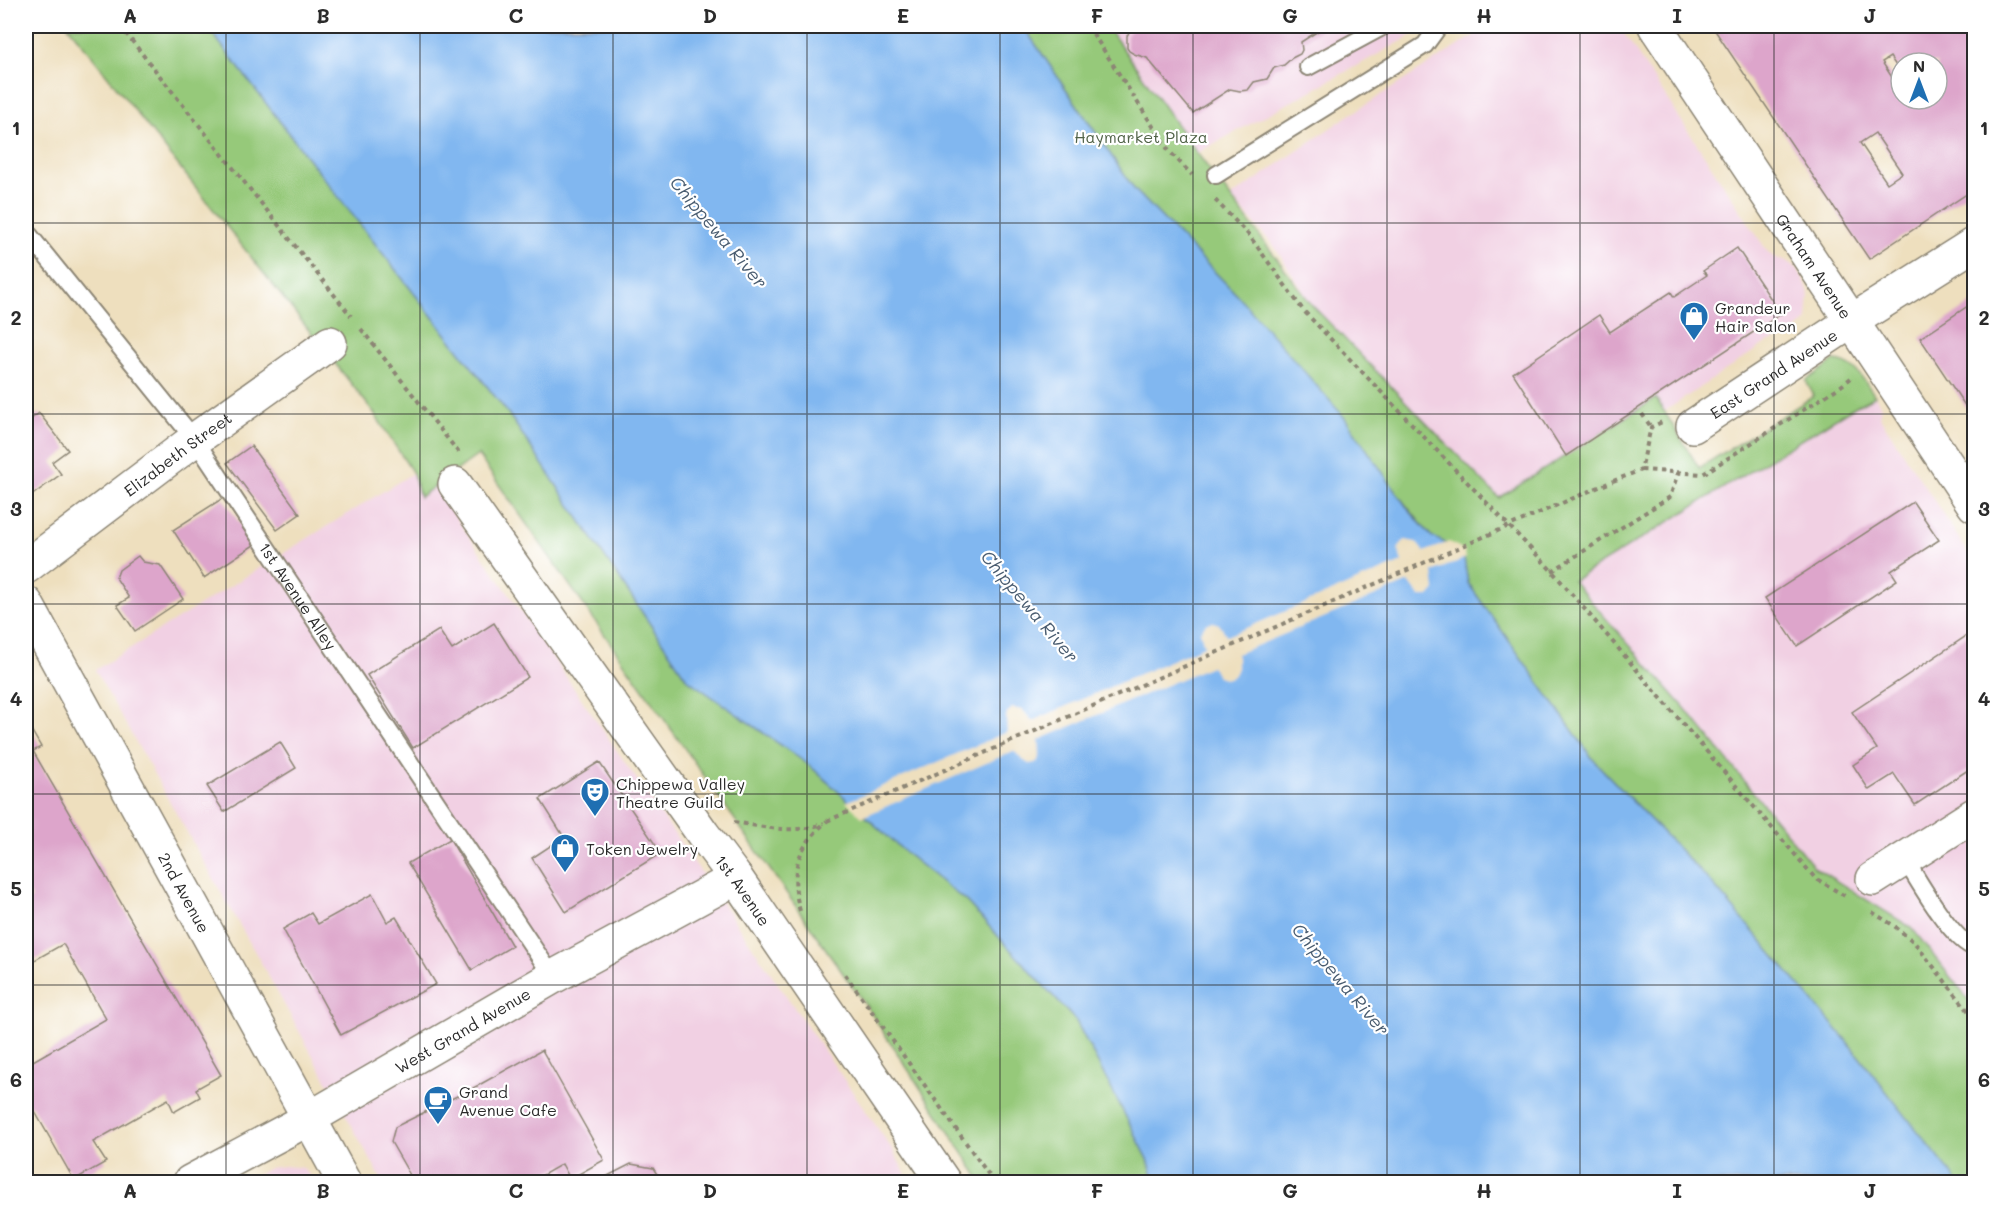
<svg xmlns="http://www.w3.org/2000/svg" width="2000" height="1208" viewBox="0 0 2000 1208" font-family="Mali,sans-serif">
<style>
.built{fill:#f1d0e3}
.green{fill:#96c97a;stroke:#607a52;stroke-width:1.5}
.water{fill:#81b7f0;stroke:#56718e;stroke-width:1.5}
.pier{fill:#eedfbe}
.building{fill:#dda5cb;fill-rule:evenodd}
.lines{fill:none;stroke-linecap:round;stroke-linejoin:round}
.service-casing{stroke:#8c8574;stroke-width:20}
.minor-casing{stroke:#8c8574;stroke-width:36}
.tertiary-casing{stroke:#8c8574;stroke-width:36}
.path{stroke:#8c8574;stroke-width:4;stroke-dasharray:4.5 4.5;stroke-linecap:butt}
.service{stroke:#fff;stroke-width:16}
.minor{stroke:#fff;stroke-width:33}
.tertiary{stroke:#fff;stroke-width:33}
.path-bridge{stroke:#8c8574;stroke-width:4;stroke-dasharray:4.5 4.5;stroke-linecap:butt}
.grid{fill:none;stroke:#2b2b2b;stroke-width:1.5;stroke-opacity:0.55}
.labels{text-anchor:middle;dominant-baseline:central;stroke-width:4.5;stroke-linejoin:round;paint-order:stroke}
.park-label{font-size:16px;fill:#506247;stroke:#fff}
.street-label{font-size:16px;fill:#2b2b2b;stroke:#fff}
.poi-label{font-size:16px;fill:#2b2b2b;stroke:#fff;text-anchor:start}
.water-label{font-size:18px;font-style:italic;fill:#495c70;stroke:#fff}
.neatline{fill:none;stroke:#2b2b2b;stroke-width:2}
.grid-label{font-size:20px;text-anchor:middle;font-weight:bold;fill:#2b2b2b}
</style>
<rect width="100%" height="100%" fill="#fff"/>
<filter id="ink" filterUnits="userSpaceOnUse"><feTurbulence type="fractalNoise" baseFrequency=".0167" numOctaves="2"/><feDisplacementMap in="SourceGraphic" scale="12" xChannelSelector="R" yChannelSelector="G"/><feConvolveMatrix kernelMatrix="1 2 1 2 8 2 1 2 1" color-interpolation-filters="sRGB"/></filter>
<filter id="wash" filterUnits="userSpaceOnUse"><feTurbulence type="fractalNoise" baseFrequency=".008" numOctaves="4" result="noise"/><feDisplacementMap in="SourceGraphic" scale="24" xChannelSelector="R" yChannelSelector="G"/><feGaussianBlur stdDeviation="1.35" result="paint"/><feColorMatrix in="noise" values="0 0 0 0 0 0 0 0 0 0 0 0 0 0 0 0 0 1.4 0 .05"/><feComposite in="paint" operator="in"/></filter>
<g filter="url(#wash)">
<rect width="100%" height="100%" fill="#eedfbe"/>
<!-- built -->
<g class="built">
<path d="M1107,26H1408L1413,35L1197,153Z"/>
<path d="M1489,26H1619L1767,251L1774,257L1789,263L1798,270L1805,282L1809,294L1807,318L1806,322L1796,330L1763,345L1665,411L1656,398L1499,498L1312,305L1275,247L1231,197L1339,122Z"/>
<path d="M1875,396L1881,407L1879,416L1974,562V1007L1912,928L1814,867L1684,707L1572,581L1849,410Z"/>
<path d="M413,473L420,497L434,486L466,532L892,1149L910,1182H383L259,959L95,670Z"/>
<path d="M285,1166L303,1168L315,1182H245L270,1168Z"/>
</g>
<!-- green -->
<g class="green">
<path d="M68,26H207L304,153L508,413L687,679L809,765L906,853L967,902L1076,1021L1148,1159L1155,1182H982L871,1013L478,455L420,497L413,473L372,410Z"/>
<path d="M1023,26H1107L1197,153L1312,305L1499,498L1656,398L1699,468L1814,396L1806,381L1834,361C1855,362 1864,380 1875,396L1849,410L1573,581L1684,707L1814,867L1912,928L1974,1007V1182H1958L1955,1180L1845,1039L1714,886L1595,762L1468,583L1462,552L1431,536L1238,296L1134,189Z"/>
</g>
<!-- water -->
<path class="water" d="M207,26H1023L1134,189L1238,296L1345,418L1408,509L1431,536L1463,552L1468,583L1595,762L1714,886L1845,1039L1958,1182H1155L1148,1159L1076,1021L967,902L906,853L809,765L687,679L508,413L304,153Z"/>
<!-- pier -->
<path class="pier" d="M1404,540L1416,542L1424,552L1449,542L1464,550L1466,558L1433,572L1435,590L1429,597H1420L1409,582L1237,654V669L1233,676L1229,678L1224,679L1218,676L1211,666L1039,740L1040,755L1039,760L1035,763L1029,764L1023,760L1014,751L862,817L846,802L1007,732L1006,718L1007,713L1012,708L1023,710L1032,721L1204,646L1200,631L1207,623L1214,622L1219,624L1227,636L1402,562L1398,549Z"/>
<g id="blocks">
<!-- building -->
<g class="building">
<path d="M1128,26H1326L1301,42L1302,50L1300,54L1292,58L1284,65L1274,68L1267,79L1254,82L1248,90L1240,91L1230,89L1193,113L1147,58L1134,54L1129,51L1127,48V36L1131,29Z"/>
<path d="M1712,26H1974V189L1869,259ZM1890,57L1901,73V63H1937V99H1901V91L1882,62ZM1875,133L1902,173L1887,183L1860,143Z"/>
<path d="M1737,248L1781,314L1566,456L1513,373L1599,315L1610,332L1671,292L1674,297L1707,275L1703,271Z"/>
<path d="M1974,302V419L1920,338Z"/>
<path d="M39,413L68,450L52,462L61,474L31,496L26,489V423Z"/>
<path d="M251,446L300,514L277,530L227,463Z"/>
<path d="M223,498L254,545L204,578L173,530Z"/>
<path d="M1913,502L1939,540L1891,571L1897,580L1797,646L1765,598Z"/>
<path d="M138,556L143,562L160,565L183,599L135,631L117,605L129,598L116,578L119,570Z"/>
<path d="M494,623L528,677L413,748L367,675L439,630L452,650Z"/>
<path d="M1974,631V766L1915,805L1894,774L1869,790L1853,765L1877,749L1852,712Z"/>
<path d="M26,721L41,747L33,751L221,1075L196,1089L200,1097L174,1112L168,1099L93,1142L106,1162L74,1180L31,1105L26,1108V1065L106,1019L63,944L26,965V902L32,898L26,887Z"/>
<path d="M280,742L296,768L224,812L207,786Z"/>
<path d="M599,762L661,853L566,912L532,858L564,837L540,799Z"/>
<path d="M450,839L512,946L472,970L408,863Z"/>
<path d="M372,894L387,922L396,917L436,984L341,1035L283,929L311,913L318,924Z"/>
<path d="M542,1050L604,1160L570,1179L562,1164L534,1180L535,1182H414L391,1142L395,1127L479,1085Z"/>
<path d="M631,1164L653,1168L662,1182H596Z"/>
</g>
</g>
</g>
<g filter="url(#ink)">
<use href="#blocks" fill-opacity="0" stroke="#8c8574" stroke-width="1.5"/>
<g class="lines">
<!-- service casing -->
<g class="service-casing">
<g id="service">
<path d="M1308,67L1384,26"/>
<path d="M1216,175L1425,45L1439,26"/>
<path id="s1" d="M26,231L195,440L553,977"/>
<path d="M1905,859C1917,879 1953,942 1974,947"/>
</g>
</g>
<!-- minor casing -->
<g class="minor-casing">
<g id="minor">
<path id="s2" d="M1693,426L1852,321L1974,244"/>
<path id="s3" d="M455,484L703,834L736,878L944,1182"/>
<path id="s4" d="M26,567L186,446L330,343"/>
<path d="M1873,879L1974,815"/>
<path id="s5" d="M190,1182L310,1118L553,977L736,878"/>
</g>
</g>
<!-- tertiary casing -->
<g class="tertiary-casing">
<g id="tertiary">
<path id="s6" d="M1655,26L1974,505"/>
<path id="s7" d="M26,603L344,1182"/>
</g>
</g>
<!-- path -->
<g class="path">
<path d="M120,26L351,316"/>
<path d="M1088,26L1169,151L1192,175"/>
<path d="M1215,200L1248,234L1303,310L1552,571L1815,878L1845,896"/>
<path d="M361,329L459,453"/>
<path d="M1642,414L1651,427"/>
<path d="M1641,470L1703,474L1841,386L1851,378"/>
<path d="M1613,481L1641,470L1651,427L1662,422"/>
<path d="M1552,571L1670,497L1678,473"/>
<path d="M734,822C764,827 795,835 824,823"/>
<path d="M800,911C789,871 797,848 827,821"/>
<path d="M1872,912L1893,925L1914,942L1974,1018"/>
<path d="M845,974L994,1182"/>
</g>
<!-- service -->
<use href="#service" class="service"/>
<!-- minor -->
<use href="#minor" class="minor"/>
<!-- tertiary -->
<use href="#tertiary" class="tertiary"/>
<!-- path-bridge -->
<path class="path-bridge" d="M827,821L1613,481"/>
</g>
</g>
<!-- grid -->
<path class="grid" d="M226,26V1182M420,26V1182M613,26V1182M807,26V1182M1000,26V1182M1193,26V1182M1387,26V1182M1580,26V1182M1774,26V1182M26,223H1974M26,414H1974M26,604H1974M26,794H1974M26,985H1974"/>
<!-- icons -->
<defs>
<g id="shop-pin" transform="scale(1.5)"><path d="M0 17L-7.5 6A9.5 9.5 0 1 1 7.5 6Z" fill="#1f6fb2" stroke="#fff"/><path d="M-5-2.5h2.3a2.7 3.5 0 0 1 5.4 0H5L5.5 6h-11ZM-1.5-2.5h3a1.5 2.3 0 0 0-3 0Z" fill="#fff"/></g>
<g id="theatre-pin" transform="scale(1.5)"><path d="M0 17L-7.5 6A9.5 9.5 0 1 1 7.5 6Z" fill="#1f6fb2" stroke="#fff"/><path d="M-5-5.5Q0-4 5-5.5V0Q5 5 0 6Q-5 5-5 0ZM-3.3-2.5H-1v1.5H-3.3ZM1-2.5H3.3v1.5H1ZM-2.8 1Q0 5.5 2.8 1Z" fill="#fff"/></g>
<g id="cafe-pin" transform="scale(1.5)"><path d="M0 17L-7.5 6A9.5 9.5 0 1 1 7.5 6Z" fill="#1f6fb2" stroke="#fff"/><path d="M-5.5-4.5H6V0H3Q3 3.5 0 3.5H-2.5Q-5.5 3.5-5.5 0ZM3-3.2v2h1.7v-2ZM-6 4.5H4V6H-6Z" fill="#fff"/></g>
</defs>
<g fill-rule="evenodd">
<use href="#shop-pin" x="1694" y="316"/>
<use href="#theatre-pin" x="595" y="792"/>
<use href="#shop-pin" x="565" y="848"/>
<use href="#cafe-pin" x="438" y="1100"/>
</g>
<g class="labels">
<!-- park labels -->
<g class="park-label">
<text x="1141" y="136">Haymarket Plaza</text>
</g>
<!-- street labels -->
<g class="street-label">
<text stroke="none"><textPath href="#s6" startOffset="288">Graham Avenue</textPath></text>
<text stroke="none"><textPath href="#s2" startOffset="96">East Grand Avenue</textPath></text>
<text stroke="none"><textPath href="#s4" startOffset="189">Elizabeth Street</textPath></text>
<text stroke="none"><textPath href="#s1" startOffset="456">1st Avenue Alley</textPath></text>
<text stroke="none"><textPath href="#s3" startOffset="498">1st Avenue</textPath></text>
<text stroke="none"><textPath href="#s7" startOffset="330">2nd Avenue</textPath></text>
<text stroke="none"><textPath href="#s5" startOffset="312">West Grand Avenue</textPath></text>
</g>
<!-- poi labels -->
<g class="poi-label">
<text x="1715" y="307">Grandeur<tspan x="1715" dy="18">Hair Salon</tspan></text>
<text x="616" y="783">Chippewa Valley<tspan x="616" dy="18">Theatre Guild</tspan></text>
<text x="586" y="848">Token Jewelry</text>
<text x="459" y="1091">Grand<tspan x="459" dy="18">Avenue Cafe</tspan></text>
</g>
<!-- water labels -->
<g class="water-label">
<text transform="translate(719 232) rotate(50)">Chippewa River</text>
<text transform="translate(1030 606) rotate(50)">Chippewa River</text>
<text transform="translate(1341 979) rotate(50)">Chippewa River</text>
</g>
</g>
<!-- margin -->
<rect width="2000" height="1208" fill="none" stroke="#fff" stroke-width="66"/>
<!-- north arrow -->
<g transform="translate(1919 81)"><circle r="28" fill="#ffffff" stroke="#aaaaaa" stroke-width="1.5"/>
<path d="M0-4.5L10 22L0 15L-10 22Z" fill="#1f6fb2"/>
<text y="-9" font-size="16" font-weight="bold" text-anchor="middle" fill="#2b2b2b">N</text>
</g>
<rect x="33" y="33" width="1934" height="1142" class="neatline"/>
<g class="grid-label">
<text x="130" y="23">A</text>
<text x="323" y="23">B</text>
<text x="516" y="23">C</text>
<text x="710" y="23">D</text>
<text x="903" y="23">E</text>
<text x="1097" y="23">F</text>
<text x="1290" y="23">G</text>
<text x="1484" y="23">H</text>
<text x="1677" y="23">I</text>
<text x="1870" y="23">J</text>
<text x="16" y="135">1</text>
<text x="1984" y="135">1</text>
<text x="16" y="325">2</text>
<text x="1984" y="325">2</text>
<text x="16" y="516">3</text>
<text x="1984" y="516">3</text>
<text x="16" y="706">4</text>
<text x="1984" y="706">4</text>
<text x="16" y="896">5</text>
<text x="1984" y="896">5</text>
<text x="16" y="1087">6</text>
<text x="1984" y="1087">6</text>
<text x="130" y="1198">A</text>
<text x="323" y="1198">B</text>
<text x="516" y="1198">C</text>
<text x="710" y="1198">D</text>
<text x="903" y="1198">E</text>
<text x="1097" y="1198">F</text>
<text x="1290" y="1198">G</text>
<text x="1484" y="1198">H</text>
<text x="1677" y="1198">I</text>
<text x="1870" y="1198">J</text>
</g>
</svg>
